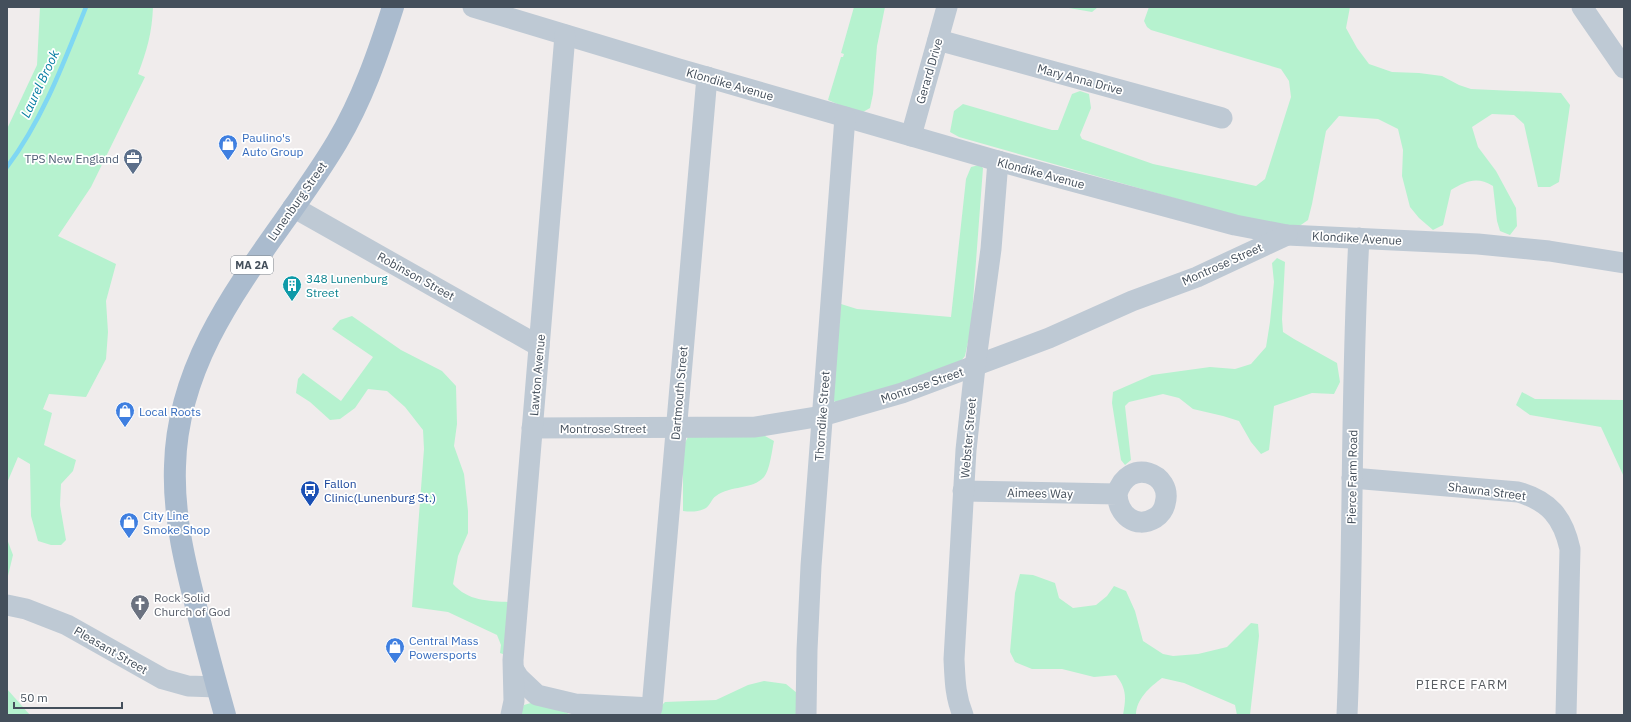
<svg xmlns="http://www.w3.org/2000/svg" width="1631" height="722" viewBox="0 0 1631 722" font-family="'IBM Plex Sans',sans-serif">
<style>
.green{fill:#b6f2cf}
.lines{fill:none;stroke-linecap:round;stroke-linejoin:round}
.stream{stroke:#7fd7f3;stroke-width:4.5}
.minor{stroke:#bec9d4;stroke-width:21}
.major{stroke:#aabbce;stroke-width:22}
.labels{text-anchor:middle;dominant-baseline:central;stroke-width:3.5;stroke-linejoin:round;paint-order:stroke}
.shield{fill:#fff;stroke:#7c848c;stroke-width:1}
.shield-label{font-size:11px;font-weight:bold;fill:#444f5b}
.street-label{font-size:12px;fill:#444f5b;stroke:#fff}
.shop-label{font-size:12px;fill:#366cbe;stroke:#fff;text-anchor:start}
.service-label{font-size:12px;fill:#4e5e75;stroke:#fff;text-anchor:end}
.culture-label{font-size:12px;fill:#0d838f;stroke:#fff;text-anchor:start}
.transit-label{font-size:12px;fill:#164399;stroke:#fff;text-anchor:start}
.worship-label{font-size:12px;fill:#5b616d;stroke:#fff;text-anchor:start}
.water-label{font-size:13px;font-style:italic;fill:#037ba1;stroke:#fff}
.neighbourhood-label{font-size:13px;letter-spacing:1px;fill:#595d62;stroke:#fff}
</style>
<rect width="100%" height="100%" fill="#f0ecec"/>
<!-- green -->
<g class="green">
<path d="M40,7H153C152,33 147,50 138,74L145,77L91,187L58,236L116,264L106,301L108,332L106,359L86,397L49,394L43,409L52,413L44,445L76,460L73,471L61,484L60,505L66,540L61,545H51L38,541L31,516L30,464L18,457L7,483V129L37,65Z"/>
<path d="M854,7H885L877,46L873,94L870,108L863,112L842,106L828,100L841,57H843L844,54L841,53Z"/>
<path d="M1063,7H1098L1092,12Z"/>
<path d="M1149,7H1350L1346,28L1357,48L1369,64L1392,72L1419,73L1442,76L1459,85L1471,89L1561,93L1570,105L1559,182L1550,187H1538L1524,124L1514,115L1492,114L1472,127L1478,147L1496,171L1516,208L1517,226L1510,235L1500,231L1497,221L1493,186C1477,176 1466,181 1451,190L1443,225L1433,230L1419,218L1410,207L1402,176L1403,150L1398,129L1378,119L1339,116L1326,131L1312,204L1308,220L1298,227L1244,218L959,137L950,132L954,111L963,104L1052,130H1058L1072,94L1080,91L1089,94L1091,108L1080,135L1082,139L1153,164L1256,186L1265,179L1291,97L1289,81L1281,69L1151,30L1147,27L1144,21Z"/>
<path d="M979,165L983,168L971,328L965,356L955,368L837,403L832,400L841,304L857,309L951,317L966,179L971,167Z"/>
<path d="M1277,258L1285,262L1282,319L1283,332L1294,339L1337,363L1340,382L1334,394L1312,393L1274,406L1269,450L1261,454L1251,442L1239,421L1223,416L1193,409L1179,398L1163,394L1129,402L1125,406L1131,460L1125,465L1121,460L1112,403L1113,392L1152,375L1210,367L1235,369L1251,364L1266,347L1270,322L1274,282L1272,263Z"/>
<path d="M352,316L401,350L442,371L456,386L457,424L454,446L464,474L468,511V533L458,556L453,584C468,601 488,601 509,602L511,657L500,653L501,645L497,635L448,612L412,607L424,449L423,430L405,407L387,391L368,389L355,408L340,419L330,420L310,402L296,393L298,379L303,373L341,401L373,357L332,329L340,320Z"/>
<path d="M1522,392L1535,399L1624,400V477L1601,427L1530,415L1516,405Z"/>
<path d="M765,436L774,441C772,450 770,470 764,477C752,490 731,485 716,496C711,499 710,507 704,509C697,512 691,512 683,511V446L688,437Z"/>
<path d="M7,539L13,555L7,580Z"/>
<path d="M1020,574L1033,575L1055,583L1059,598L1073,608L1096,605L1107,596L1114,586L1126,591L1135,611L1143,641L1163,654L1173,656L1198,654L1227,647L1251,623L1258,624L1259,636L1250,715H1237L1235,705L1184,683L1162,678C1150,687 1136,699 1136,715H1123C1126,698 1127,689 1116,675L1094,677L1062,669H1032L1015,662L1010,652L1015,593Z"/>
<path d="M764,681L786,684L797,693V715H658L661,706L665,702L716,700L748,685Z"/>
<path d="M7,689L30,715H7Z"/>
<path d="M534,702L561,710L571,715H519L524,705Z"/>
</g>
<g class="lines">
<!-- stream -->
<path class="stream" d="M7,167C43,119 64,62 86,7"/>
<!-- minor -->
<g class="minor">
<path d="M473,7L679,69L998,161L1235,225L1287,235L1478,244L1549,251L1624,263"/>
<path d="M1582,7L1624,68"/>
<path d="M938,40L1222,118"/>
<path d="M911,136L947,7"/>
<path d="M293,207L539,346"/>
<path d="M532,428L755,427L822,416L902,393L1049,338L1132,301L1197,277L1287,235"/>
<path d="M1352,478L1518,492C1549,501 1563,517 1570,549L1566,715"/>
<path d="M963,491L1117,494C1118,514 1135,530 1155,518C1160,515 1164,509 1165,504C1174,473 1128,456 1117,494"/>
<path d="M7,605L26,609L67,625L163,679L188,686L217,687"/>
<path d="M514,670L519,678L537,695L575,704L652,708L707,77"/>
<path d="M511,715L514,701L513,660L565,35"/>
<path d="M806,715L807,650L811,566L845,117"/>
<path d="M963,715C955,696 955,679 954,659L966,450L975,367L991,249L998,161"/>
<path d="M1347,715C1354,556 1350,397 1359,238"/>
</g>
<!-- major -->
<path class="major" d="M225,715C216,683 207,650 199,618C186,568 173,517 175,466C178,337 275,246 337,142C362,100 378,54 393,7"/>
</g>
<!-- icons -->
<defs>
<g id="shop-pin" transform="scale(1)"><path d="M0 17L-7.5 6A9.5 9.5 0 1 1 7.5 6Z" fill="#3f7fe0" stroke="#fff"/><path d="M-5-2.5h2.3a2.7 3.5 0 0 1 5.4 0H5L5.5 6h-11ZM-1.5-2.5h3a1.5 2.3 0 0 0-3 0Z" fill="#fff"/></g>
<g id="office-pin" transform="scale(1)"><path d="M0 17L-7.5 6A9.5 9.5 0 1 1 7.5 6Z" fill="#5c6f8a" stroke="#fff"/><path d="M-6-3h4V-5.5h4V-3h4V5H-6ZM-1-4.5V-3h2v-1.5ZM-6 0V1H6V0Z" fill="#fff"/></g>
<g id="building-pin" transform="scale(1)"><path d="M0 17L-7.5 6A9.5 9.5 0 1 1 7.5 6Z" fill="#0f9aa8" stroke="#fff"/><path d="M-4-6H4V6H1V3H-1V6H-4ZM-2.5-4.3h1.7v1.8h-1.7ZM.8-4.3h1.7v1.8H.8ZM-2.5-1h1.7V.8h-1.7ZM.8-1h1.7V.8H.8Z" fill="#fff"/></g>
<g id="bus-pin" transform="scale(1)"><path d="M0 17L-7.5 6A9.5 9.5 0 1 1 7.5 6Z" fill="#1a4fb4" stroke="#fff"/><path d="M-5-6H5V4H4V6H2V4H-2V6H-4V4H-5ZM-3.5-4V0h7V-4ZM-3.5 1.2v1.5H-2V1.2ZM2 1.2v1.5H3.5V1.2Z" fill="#fff"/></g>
<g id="church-pin" transform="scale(1)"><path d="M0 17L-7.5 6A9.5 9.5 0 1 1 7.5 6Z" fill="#6b7280" stroke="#fff"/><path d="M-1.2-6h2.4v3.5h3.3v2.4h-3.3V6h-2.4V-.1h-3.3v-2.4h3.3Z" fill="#fff"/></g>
</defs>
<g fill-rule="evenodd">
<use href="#shop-pin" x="228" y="144"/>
<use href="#office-pin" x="133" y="158"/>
<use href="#building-pin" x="292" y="285"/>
<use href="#shop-pin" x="125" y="411"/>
<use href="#bus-pin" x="310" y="490"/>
<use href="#shop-pin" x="129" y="522"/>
<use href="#church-pin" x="140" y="604"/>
<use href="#shop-pin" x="395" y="647"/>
</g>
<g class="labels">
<!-- shield labels -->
<rect class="shield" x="231" y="256" width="42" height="18" rx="3"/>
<g class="shield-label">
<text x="252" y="265">MA 2A</text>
</g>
<!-- street labels -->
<g class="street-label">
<text transform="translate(929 71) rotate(-74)">Gerard Drive</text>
<text transform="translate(1080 79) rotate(15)">Mary Anna Drive</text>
<text transform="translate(730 84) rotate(16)">Klondike Avenue</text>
<text transform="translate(1041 173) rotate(15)">Klondike Avenue</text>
<text transform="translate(297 201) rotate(-55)">Lunenburg Street</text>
<text transform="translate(1357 238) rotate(3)">Klondike Avenue</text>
<text transform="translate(1222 264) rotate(-24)">Montrose Street</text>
<text transform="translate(416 276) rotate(29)">Robinson Street</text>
<text transform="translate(537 375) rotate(-85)">Lawton Avenue</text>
<text transform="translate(922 385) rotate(-19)">Montrose Street</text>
<text transform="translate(679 393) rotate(-85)">Dartmouth Street</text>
<text transform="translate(822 416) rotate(-86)">Thorndike Street</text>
<text x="603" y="428">Montrose Street</text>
<text transform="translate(968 438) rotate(-85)">Webster Street</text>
<text transform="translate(1352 477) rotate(-89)">Pierce Farm Road</text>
<text transform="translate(1487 491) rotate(7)">Shawna Street</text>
<text transform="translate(1040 493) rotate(1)">Aimees Way</text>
<text transform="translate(111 650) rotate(30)">Pleasant Street</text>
</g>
<!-- shop labels -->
<g class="shop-label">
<text x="242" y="137">Paulino's<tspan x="242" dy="14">Auto Group</tspan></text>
<text x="139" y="411">Local Roots</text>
<text x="143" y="515">City Line<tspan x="143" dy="14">Smoke Shop</tspan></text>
<text x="409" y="640">Central Mass<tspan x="409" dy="14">Powersports</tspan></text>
</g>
<!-- service labels -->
<g class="service-label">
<text x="119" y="158">TPS New England</text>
</g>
<!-- culture labels -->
<g class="culture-label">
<text x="306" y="278">348 Lunenburg<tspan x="306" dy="14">Street</tspan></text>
</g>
<!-- transit labels -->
<g class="transit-label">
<text x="324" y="483">Fallon<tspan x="324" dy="14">Clinic(Lunenburg St.)</tspan></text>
</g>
<!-- worship labels -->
<g class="worship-label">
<text x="154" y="597">Rock Solid<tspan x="154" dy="14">Church of God</tspan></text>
</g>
<!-- water labels -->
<g class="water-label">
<text transform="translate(40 84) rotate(-65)">Laurel Brook</text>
</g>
<!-- neighbourhood labels -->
<g class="neighbourhood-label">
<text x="1462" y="684">PIERCE FARM</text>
</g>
</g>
<!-- border -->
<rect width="1631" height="722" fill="none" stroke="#444f5b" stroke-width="16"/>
<!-- scale -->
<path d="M14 702v6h108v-6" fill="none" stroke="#444f5b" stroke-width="2"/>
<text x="20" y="702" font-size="12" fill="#444f5b" stroke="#ffffff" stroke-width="3" paint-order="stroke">50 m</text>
</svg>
